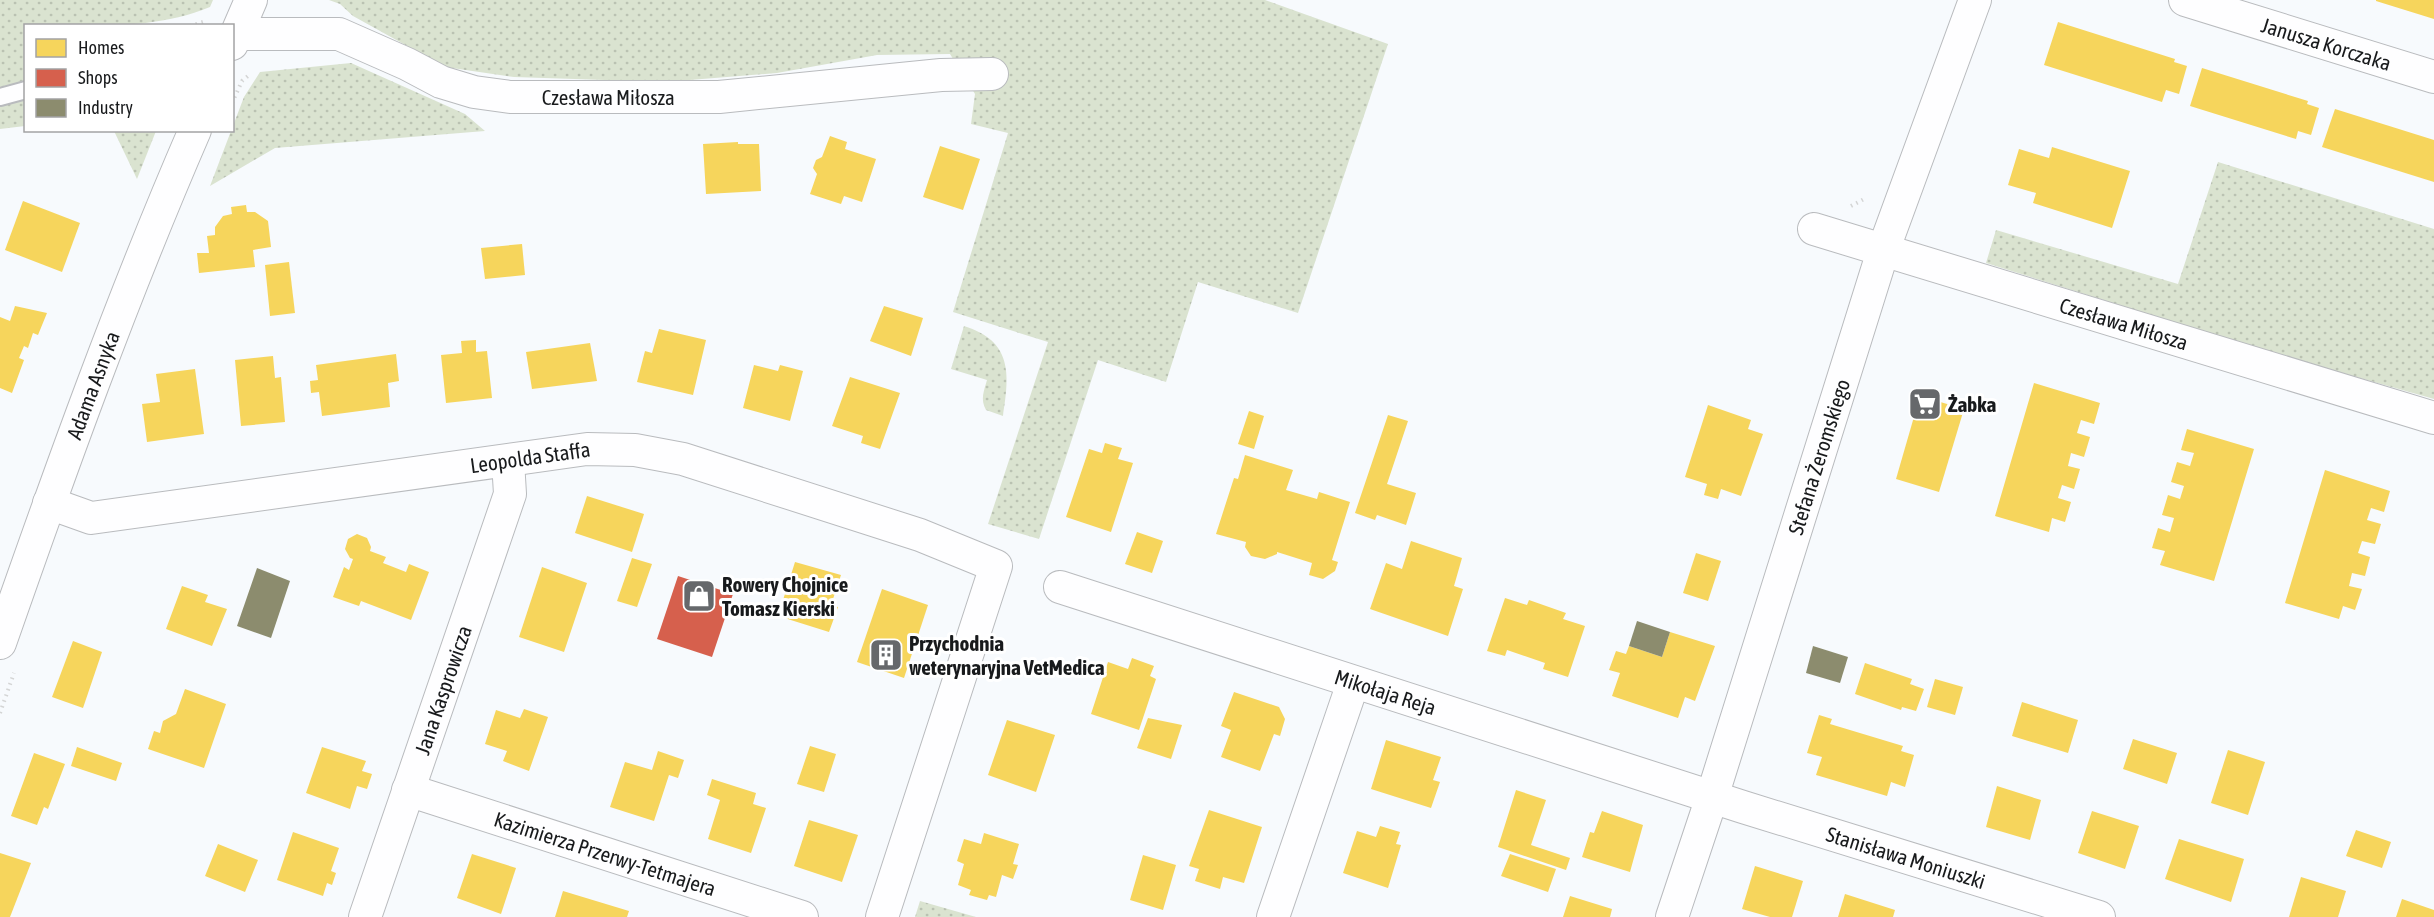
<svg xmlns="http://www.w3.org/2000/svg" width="2434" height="917" viewBox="0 0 2434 917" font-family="'Asap Condensed',sans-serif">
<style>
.grass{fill:url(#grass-dots)}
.homes{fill:#f6d55c}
.shops{fill:#d6604d}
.industry{fill:#8c8c6e}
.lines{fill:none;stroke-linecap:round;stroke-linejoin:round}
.service-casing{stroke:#b9bbbe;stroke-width:20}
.minor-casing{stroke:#b9bbbe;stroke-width:34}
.path{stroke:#d4d5d5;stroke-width:4;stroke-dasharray:1.5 4.5;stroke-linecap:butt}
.service{stroke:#fefeff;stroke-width:16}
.minor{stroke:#fefeff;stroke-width:32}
.labels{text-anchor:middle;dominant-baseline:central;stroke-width:6;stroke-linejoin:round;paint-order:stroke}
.street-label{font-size:21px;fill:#181a1c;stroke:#fff}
.poi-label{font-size:21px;font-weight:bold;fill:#181a1c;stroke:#fff;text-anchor:start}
</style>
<defs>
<pattern id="grass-dots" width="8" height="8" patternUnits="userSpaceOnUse" patternTransform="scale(1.5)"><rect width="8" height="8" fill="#dae3d0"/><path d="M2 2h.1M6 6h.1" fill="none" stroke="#bac2b2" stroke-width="1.8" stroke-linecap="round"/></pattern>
</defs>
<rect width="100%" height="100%" fill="#f7fafd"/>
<!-- grass -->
<g class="grass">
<path d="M0,0H213L210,7C152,31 88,25 26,26L25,126L0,129Z"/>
<path d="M329,0H1265L1388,44L1298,313L1198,282L1166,382L1098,360L1039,539L988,524L1048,342L953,312L1008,133L971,124L975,94L950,54L877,55L777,73L665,82L514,77L445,67L353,16L340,4Z"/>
<path d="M351,63L465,114L485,131L275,148L210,186L244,97L260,72Z"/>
<path d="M114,131H156L137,179Z"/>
<path d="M2218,162L2434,229V399L2275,354L1986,263L1996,230L2178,284Z"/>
<path d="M964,326C1012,341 1010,373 1003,416L986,410C980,399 984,391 987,380L951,369Z"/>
<path d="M920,901L976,917H915Z"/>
</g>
<!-- homes -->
<g class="homes">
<path d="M2434,0V19L2376,1V0Z"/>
<path d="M2058,22L2175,59L2174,62L2187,66L2179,94L2166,90L2162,102L2044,65Z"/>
<path d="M2202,68L2308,101L2307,104L2319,108L2311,135L2298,131L2296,139L2190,106Z"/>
<path d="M2335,109L2434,140V182L2322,147Z"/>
<path d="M830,136L847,142L845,149L876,159L862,202L844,196L841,204L810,194L817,174L813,168L816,160L822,157Z"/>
<path d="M738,142V144H759L761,191L706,194L703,144Z"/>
<path d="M940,146L980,159L963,210L923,197Z"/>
<path d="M2052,147L2130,171L2112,228L2033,203L2036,193L2008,185L2019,149L2049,158Z"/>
<path d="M23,201L80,223L62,272L5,250Z"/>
<path d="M246,205L247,212H255L268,221L271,247L253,250L255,267L199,273L197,253H209L207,236L215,235V227L223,216L232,214L231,207Z"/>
<path d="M522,244L525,275L485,279L481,248Z"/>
<path d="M289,262L295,313L270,316L265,265Z"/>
<path d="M15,306L47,313L38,335L33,333L28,348L24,346L19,358L24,360L12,393L0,388V317L10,321Z"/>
<path d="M884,306L923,318L911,356L870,341Z"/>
<path d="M659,329L706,340L693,395L637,382L645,351L652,353Z"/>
<path d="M476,340V352L487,351L492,398L446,403L441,355L462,353L461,341Z"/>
<path d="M590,343L597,381L532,389L526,352Z"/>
<path d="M396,354L399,381L388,383L390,407L322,416L319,392L311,393L310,381L318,380L316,365Z"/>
<path d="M273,356L275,378L281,377L285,422L241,426L235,360Z"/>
<path d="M754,365L778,371L780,365L803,371L790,421L743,408Z"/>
<path d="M195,369L204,434L147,442L142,404L160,402L156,374Z"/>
<path d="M850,377L900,393L880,449L861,443L863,436L832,426Z"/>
<path d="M2034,383L2100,403L2094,424L2081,420L2077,433L2090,437L2084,457L2071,453L2068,466L2080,469L2074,489L2062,485L2058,498L2071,502L2065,522L2052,518L2049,532L1995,516Z"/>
<path d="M1920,396L1964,409L1939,492L1896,479Z"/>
<path d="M1708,405L1751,420L1748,429L1763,434L1741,496L1721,489L1718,499L1704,495L1707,484L1685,477Z"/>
<path d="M1249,411L1264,416L1254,449L1238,444Z"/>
<path d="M1388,415L1408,421L1387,484L1416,493L1406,525L1377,515L1375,520L1355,513Z"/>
<path d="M2187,429L2254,449L2214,581L2160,565L2165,551L2152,548L2158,528L2170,532L2174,518L2162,515L2168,495L2180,499L2184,486L2171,482L2177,462L2190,466L2194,453L2181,450Z"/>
<path d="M1105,443L1122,448L1118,459L1133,463L1111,532L1066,517L1089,449L1102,453Z"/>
<path d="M1245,455L1293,470L1286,490L1317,499L1319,492L1350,502L1332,560L1338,562L1335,571L1323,579L1309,575L1312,563L1277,552V554L1265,559L1251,556L1245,547L1246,542L1216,534L1234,478L1238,479Z"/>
<path d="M2325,470L2390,491L2384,512L2371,508L2367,520L2381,524L2375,544L2362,541L2358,553L2370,557L2365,576L2352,573L2349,586L2362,589L2355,610L2343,606L2339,619L2285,603Z"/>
<path d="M587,496L644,514L632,552L575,533Z"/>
<path d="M1137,532L1163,541L1152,573L1125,564Z"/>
<path d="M357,534L367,538L371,547L370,551L386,557L383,563L406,572L409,564L429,572L411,620L361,601L359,606L333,597L344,567L349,570L353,559L350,558L345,549L348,539Z"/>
<path d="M1411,541L1462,558L1454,586L1463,589L1448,636L1370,609L1386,563L1402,569Z"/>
<path d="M1696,553L1721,561L1708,601L1683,593Z"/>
<path d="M632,558L652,564L637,607L617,601Z"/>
<path d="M795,562L841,575L831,605L838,607L829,632L778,616Z"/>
<path d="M542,567L587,583L564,652L519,637Z"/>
<path d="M182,586L208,595L205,602L227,609L212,646L166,629Z"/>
<path d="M882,589L928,605L904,678L857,662Z"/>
<path d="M1505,598L1527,605L1529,600L1566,613L1563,619L1585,626L1568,677L1543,669L1545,663L1507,650L1505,656L1487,651Z"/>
<path d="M1670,632L1715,646L1695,701L1685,697L1678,718L1612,696L1620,673L1609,670L1616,651L1626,654L1629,646L1662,657Z"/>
<path d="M73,641L102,652L83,708L52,697Z"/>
<path d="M1132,658L1154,666L1150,676L1156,679L1139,730L1091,714L1108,662L1128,669Z"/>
<path d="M1865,663L1912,679L1910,684L1924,689L1916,711L1902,707L1901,710L1855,694Z"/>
<path d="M1935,679L1963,687L1955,715L1927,707Z"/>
<path d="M185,689L226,704L204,768L148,749L154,731L160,733L163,721L176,714Z"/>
<path d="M1234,692L1279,707L1285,719L1280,736L1274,734L1260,771L1221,757L1231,730L1221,726Z"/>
<path d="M2022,702L2078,720L2068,753L2012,736Z"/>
<path d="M524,709L548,717L529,771L503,761L507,751L485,744L496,710L520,718Z"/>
<path d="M1819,715L1832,719L1830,724L1903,746L1901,751L1914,755L1905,787L1891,782L1887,796L1816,775L1822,757L1807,753Z"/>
<path d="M1148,718L1182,725L1171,759L1137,748Z"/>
<path d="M1007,720L1055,735L1036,792L988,775Z"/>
<path d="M2133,739L2177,753L2167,784L2123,769Z"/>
<path d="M1386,740L1441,757L1433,780L1440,782L1431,808L1371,789Z"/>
<path d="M810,746L836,754L824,792L797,784Z"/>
<path d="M77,747L122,763L116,781L71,766Z"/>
<path d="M322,747L366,761L362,771L372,774L367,789L357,786L350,809L306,793Z"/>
<path d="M2228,750L2265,762L2248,815L2211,803Z"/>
<path d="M658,751L684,760L678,778L669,775L654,821L610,807L625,762L652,770Z"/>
<path d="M34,753L65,764L48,809L44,807L37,825L11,816Z"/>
<path d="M712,779L756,793L753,804L766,808L751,853L708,839L720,800L707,795Z"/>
<path d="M1997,786L2041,800L2030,840L1986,827Z"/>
<path d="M1516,790L1546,800L1531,845L1570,858L1566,870L1498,847Z"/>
<path d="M1209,810L1262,827L1244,883L1223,877L1220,889L1195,881L1199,869L1189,866Z"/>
<path d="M1602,811L1643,825L1630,872L1582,857L1590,832L1594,833Z"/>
<path d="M2092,811L2139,826L2125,869L2078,853Z"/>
<path d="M809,820L858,835L842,882L794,866Z"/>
<path d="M1380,826L1400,832L1396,844L1401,845L1388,888L1343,873L1357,831L1376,837Z"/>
<path d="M2356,830L2391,842L2382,868L2346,856Z"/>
<path d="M293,832L339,848L331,871L336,873L332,885L327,883L323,896L277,880Z"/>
<path d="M984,833L1019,844L1013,864L1018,865L1013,879L1002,875L996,897L989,895L987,900L969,895L971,890L958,885L964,864L957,861L964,839L981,844Z"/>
<path d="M2179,839L2244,859L2231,902L2165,879Z"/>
<path d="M218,844L258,860L245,892L205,876Z"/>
<path d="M0,853L31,863L10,917H0Z"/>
<path d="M472,854L516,868L501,914L457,898Z"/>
<path d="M1510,854L1556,869L1548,892L1501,876Z"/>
<path d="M1143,855L1176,865L1163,910L1130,900Z"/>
<path d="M1755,866L1803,881L1792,917H1770L1742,909Z"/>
<path d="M2301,877L2346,891L2338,917H2289Z"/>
<path d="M563,891L629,911L627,917H555Z"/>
<path d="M1845,894L1895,910L1893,917H1838Z"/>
<path d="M1570,896L1612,909L1610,917H1563Z"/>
<path d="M2402,899L2434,910V917H2396Z"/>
</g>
<!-- shops -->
<path class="shops" d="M678,576L733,594L712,657L657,639Z"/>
<!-- industry -->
<g class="industry">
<path d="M257,568L290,581L271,638L237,626Z"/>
<path d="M1637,621L1670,632L1662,657L1629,646Z"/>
<path d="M1813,646L1848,657L1840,683L1806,673Z"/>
</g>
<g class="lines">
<!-- service casing -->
<g class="service-casing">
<path id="service" d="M0,97L26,90"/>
</g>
<!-- minor casing -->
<g class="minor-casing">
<g id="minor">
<path id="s1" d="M2185,0L2434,77"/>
<path id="s2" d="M237,34H339L407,64L441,82L474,92L510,97H719L941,75L992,74"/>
<path d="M232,44L251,0"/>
<path id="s3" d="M1814,229L2434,418"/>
<path id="s4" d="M49,503L91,518L587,449L635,450L683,459L920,535L996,566L882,917"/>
<path id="s5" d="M1060,587L1743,807L2099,917"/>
<path id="s6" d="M0,643C60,471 122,298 195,130"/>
<path id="s7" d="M408,790L802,917"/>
<path id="s8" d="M365,917L510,494L508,461"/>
<path d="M1273,917L1353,683"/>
<path id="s9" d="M1672,917L1712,797L1883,251L1975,0"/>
</g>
</g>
<!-- path -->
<g class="path">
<path d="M190,26L203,22"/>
<path d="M232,103L242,81L248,76"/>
<path d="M1851,206L1866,198"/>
<path d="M0,713L14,673"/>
</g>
<!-- service -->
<use href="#service" class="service"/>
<!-- minor -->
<use href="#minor" class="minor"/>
</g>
<!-- icons -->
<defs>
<g id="supermarket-square" transform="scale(1.725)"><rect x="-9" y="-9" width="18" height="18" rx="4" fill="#66686b" stroke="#fff"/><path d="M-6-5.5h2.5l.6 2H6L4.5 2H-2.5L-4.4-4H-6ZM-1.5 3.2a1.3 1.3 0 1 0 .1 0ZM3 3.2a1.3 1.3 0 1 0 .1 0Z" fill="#fff"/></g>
<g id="shop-square" transform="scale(1.725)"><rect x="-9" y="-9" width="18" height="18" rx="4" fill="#66686b" stroke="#fff"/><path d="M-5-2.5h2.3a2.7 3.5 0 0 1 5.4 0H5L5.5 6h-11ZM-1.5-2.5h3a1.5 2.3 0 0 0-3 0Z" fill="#fff"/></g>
<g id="building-square" transform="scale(1.725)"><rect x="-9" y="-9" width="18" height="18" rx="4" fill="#66686b" stroke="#fff"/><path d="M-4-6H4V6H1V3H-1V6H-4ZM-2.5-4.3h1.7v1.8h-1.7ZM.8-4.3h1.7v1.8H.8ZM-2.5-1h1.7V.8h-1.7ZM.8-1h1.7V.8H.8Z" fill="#fff"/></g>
</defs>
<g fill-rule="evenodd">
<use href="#supermarket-square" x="1925" y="404"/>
<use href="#shop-square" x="699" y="596"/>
<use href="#building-square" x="886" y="655"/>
</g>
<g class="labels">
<!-- street labels -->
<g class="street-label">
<text stroke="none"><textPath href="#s1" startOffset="148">Janusza Korczaka</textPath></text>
<text stroke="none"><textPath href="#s2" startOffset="384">Czesława Miłosza</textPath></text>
<text stroke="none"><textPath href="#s3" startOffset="324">Czesława Miłosza</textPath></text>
<text stroke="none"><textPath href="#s6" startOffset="274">Adama Asnyka</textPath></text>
<text stroke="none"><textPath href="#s9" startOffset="483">Stefana Żeromskiego</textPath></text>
<text stroke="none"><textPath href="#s4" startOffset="488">Leopolda Staffa</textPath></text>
<text stroke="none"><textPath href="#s8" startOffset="240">Jana Kasprowicza</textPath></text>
<text stroke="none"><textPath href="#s5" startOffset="342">Mikołaja Reja</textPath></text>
<text stroke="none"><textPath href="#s7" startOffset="207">Kazimierza Przerwy-Tetmajera</textPath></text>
<text stroke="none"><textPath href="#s5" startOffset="888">Stanisława Moniuszki</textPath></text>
</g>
<!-- poi labels -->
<g class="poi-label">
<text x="1948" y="404">Żabka</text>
<text x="722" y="584">Rowery Chojnice<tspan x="722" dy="24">Tomasz Kierski</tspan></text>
<text x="909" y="643">Przychodnia<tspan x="909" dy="24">weterynaryjna VetMedica</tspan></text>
</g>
</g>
<!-- legend -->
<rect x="24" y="24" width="210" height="108" fill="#ffffff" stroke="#a3a3a4" stroke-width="1.5"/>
<rect x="36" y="39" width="30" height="18" fill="#f6d55c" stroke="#a3a3a4" stroke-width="1.5"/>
<text x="78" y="54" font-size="18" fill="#181a1c">Homes</text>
<rect x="36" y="69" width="30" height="18" fill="#d6604d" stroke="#a3a3a4" stroke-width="1.5"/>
<text x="78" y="84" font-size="18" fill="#181a1c">Shops</text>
<rect x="36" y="99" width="30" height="18" fill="#8c8c6e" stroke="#a3a3a4" stroke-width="1.5"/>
<text x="78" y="114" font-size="18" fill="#181a1c">Industry</text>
</svg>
